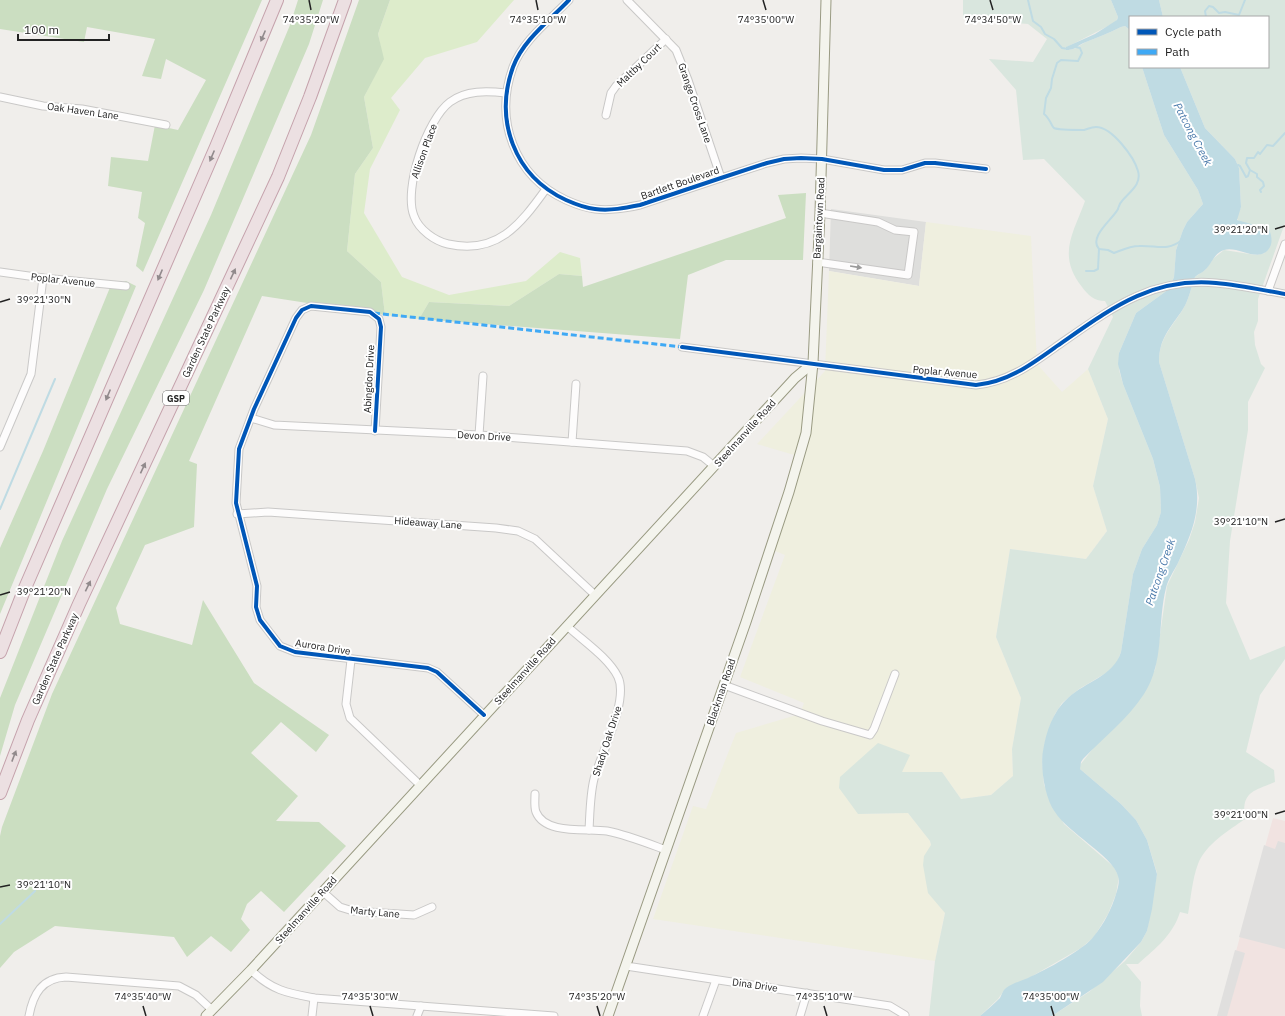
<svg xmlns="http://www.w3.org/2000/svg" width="1285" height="1016" viewBox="0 0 1285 1016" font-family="'IBM Plex Sans',sans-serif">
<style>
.commercial{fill:#f1e3e1}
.religious{fill:#dededc}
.farmland{fill:#efefdf}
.grass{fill:#ddeccb}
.forest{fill:#cbdec1}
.wetland{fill:#d9e6de}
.parking{fill:#e0dfde}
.water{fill:#bfdbe3}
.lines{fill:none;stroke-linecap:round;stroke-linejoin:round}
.stream{stroke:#bfdbe3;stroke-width:2}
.minor-casing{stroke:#c9c8c7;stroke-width:9}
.secondary-casing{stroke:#999a82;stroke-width:11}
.motorway-casing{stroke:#c5a2ac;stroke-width:14}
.minor{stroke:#fdfcfc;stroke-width:7}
.secondary{stroke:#f4f4ed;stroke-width:9}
.motorway{stroke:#ece0e2;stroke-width:12}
.quiet{stroke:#3fa9f5;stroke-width:3;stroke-dasharray:6 3;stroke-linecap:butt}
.cycleway-casing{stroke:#fff;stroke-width:6}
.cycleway{stroke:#0057b8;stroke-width:4}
.oneway{fill:#918a8c}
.oneway2{fill:#9a9a9a}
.ticks{fill:none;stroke:#222;stroke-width:1.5}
.labels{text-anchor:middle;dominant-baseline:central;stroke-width:4;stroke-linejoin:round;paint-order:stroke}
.shield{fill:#fff;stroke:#646464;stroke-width:1}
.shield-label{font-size:9px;font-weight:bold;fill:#222}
.street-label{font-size:10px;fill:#222;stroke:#fff}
.water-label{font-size:11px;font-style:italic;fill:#4a7aab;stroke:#fff}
.ticks-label{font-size:10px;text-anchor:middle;fill:#222;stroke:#fff;stroke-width:4;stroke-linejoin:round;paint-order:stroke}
</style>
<rect width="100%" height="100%" fill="#f0eeeb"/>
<!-- commercial -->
<path class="commercial" d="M1273,818L1285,821V1016H1218Z"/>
<!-- religious -->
<path class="religious" d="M831,209L926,222L919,286L829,271Z"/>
<!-- farmland -->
<path class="farmland" d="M926,222L1031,236L1037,364L1062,392L1088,369L1108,419L1093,486L1107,531L1086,559L1010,549L996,637L1021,698L1012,749L1013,776L991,795L961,799L942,772L858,814L908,813L930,841L931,845L928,892L945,912L935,961L653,919L693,806L706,809L736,733L800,714L804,703L740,677L785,555L770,549L801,457L757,444L825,371L829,271L919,286Z"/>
<!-- grass -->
<path class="grass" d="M390,0H514L477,42L425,58L391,98L400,110L370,169L364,213L402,277L449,295L526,281L560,252L580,258L582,276L559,274L509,306L429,302L419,319L385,315L381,282L347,251L355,174L373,148L364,97L383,59L378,34Z"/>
<!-- forest -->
<g class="forest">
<path d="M0,0H262L143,272L136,266L145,223L138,218L142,192L108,186L111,157L148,161L155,125L178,130L206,80L166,59L161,79L142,76L155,39L87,27L84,42L0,29Z"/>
<path d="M298,0H323L309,44L204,290L107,489L15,705L0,756V698L62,541L211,215L290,25Z"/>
<path d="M359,0H390L378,34L384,59L364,97L373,148L355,174L347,251L381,282L385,315L262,296L189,461L197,464L194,527L145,545L116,608L120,624L192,645L203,600L254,683L329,735L316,752L281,722L251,753L298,796L276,821L319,822L346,846L284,912L261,891L247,904L241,919L250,930L231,952L211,936L187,957L174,937L55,926L14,952L0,968V836L2,827L52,694L311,135Z"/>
<path d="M806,193L803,260H726L688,275L680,339L419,319L429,302L509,306L559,274L582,276L583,287L786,218L778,195Z"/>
<path d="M126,281L136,286L0,614V548L43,451L111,285Z"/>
</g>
<!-- wetland -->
<g class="wetland">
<path d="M963,0H1111L1118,17L1116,22L1065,48L1066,50C1077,50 1077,46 1086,42C1098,37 1109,33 1121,27L1125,26L1130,30V67H1142L1164,135L1198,190L1203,204L1187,222L1183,230L1176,250L1174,277L1169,289L1136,313L1119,353V370L1123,384L1153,459L1160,487L1161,512L1157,525L1142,549L1133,574L1121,652L1117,662L1111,670L1079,689L1062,703L1055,714L1050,726L1045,742L1042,761L1044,785L1064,824L1114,867L1119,877L1116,894L1108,914L1094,937L1081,948L1029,978L1005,989L998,999L980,1016H929L935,961L945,913L928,893L923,865L924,856L931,845L930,841L908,813L858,814L839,788L840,777L878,743L910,755L902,772H942L961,799L991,795L1013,776L1012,749L1021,698L996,637L1010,549L1086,559L1107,531L1093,486L1108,419L1088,369L1113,317L1105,301C1094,301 1088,295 1082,287C1057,255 1073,234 1085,201L1044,159L1023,160L1016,90L989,59L1033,62L1047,39L1028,24L963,18Z"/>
<path d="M1159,0H1285V223L1258,299V321L1254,332L1255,345L1261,364L1265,368L1248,402V430L1230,541L1226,603L1250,660L1285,646V659L1260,695L1246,752L1274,770L1275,782C1253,791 1241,792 1245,819C1228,831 1206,844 1198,864C1192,880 1191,898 1188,914L1180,912C1173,935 1156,948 1138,964H1126L1141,982L1140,1006L1142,1016H1052L1089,992L1125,961L1141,942L1147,931L1157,873L1147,840L1136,820L1121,804L1080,769V765L1155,670L1167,586L1189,540L1195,522L1199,498L1195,479L1159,362C1159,338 1171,329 1183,309C1189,300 1191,287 1195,277L1205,270L1214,258L1224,250L1256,255L1265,253L1264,227L1240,222L1236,218L1241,207L1239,168L1235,159L1205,128L1180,67H1268V17H1163Z"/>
</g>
<!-- parking -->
<g class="parking">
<path d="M1278,841L1285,843V949L1239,937L1264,845L1275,849Z"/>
<path d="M1235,950L1245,953L1227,1016H1217Z"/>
</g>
<!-- water -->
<g class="water">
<path d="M1111,0H1159L1163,17H1130V30L1125,26L1121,27C1109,33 1098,37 1086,42C1077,45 1077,50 1066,50V47L1095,34L1117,20L1118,17Z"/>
<path d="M1142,67H1180L1205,128L1235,159L1239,168L1241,207L1237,220L1269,229C1271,234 1273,241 1270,247C1260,265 1238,245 1224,250C1214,253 1212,264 1205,270C1202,273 1198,274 1195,277C1191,287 1189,300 1183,309C1170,329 1159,338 1159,362L1195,479C1202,510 1191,535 1178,563C1174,571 1168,579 1166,588C1157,623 1165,662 1144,694C1128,719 1103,738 1083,759L1081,762L1080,769L1121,804L1136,820L1147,840L1157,874L1152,909L1147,931L1141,942L1103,982L1052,1016H980C987,1010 994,1004 1000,998C1002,994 1003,990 1006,988C1013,983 1021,981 1028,978C1045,970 1084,950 1094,936C1104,924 1112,908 1116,894C1118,888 1120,881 1118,876C1113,856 1068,833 1055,812C1045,798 1040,768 1043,751C1046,732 1053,711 1068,698C1086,681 1113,677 1121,652L1133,574L1142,549L1157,525L1161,512L1160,487L1153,459L1123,384L1118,364L1119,353L1136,313L1169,289L1174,277L1176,250L1183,230L1187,222L1203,204L1198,190L1164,135Z"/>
</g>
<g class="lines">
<!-- stream -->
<g class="stream">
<path d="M1028,0L1033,21L1041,27L1045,34L1054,39L1062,48L1068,49"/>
<path d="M1206,17L1205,11L1209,6L1213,7L1219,13L1225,12L1239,15L1245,0"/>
<path d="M1076,47L1080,48L1082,53L1078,61L1061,60L1057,63L1052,79L1051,88L1046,98L1044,114C1049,117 1052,127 1054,128C1058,130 1079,130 1084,130C1088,129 1091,127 1096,127C1112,127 1134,157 1138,171C1142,185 1129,192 1122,201C1119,204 1119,206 1118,209C1113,219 1088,237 1099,249L1098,269L1094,271H1086"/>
<path d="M1238,165L1240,166L1246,177L1248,176L1250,170L1246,163L1247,158H1254L1258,152L1260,154L1267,145L1273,146L1285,133"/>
<path d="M1250,170L1257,174V177L1263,182L1264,186L1260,190L1261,192"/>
<path d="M1099,249L1108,250L1114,253C1122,250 1130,246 1139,246C1156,245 1167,252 1182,240"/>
<path d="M0,509L55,379"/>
<path d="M0,924L35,891"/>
</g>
<!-- minor casing -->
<g class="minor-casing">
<g id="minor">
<path d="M569,0C550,20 523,40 513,67C494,120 514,176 566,200C575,204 585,208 595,209C610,211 625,208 640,205L721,178L767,163L784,159L801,158L822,159L884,170H902L925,163H935L986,169"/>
<path d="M627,0L676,50L688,80L721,178"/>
<path d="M506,93C487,91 466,90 450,102C427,119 403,189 414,216C419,230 435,241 448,244C497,255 520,225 546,189"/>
<path d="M0,97L43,106L82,109L166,125"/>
<path d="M606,115L611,93L616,86L666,39"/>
<path d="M817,262L908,275L914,232L895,230L878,222L820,213"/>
<path d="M0,272L43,278L126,286"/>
<path d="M1268,291L1285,244"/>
<path d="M682,347L976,385C1008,382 1032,364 1057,346C1109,310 1150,277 1216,283C1239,285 1262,290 1285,294"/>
<path d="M251,418L274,425L479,435L687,451L703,457L714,466"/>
<path d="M375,431L381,327L379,319L370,312L311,306L302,310L296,318L254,409L239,449L236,503L257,586L256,607L260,620L280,646L295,652L428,668L437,672L484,715"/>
<path d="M479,435L483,376"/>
<path d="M572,442L576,384"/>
<path d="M0,447L31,374L43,278"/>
<path d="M237,514L268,512L496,528L518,531L535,539L595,595"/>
<path d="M567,626C582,640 609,658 618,677C629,700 601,754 594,779C590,795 590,813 589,830"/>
<path d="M351,660L346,704L350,718L420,785"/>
<path d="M724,685L822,721L870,735L874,729L895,674"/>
<path d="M535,794C535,800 534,807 536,812C545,835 587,828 607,831C627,835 647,843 666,850"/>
<path d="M322,891L340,907L353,911L414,915L432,907"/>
<path d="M626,966L890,1006L905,1015"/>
<path d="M251,970C271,990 287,993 314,998L554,1016"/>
<path d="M29,1016C33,994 42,978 66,977L179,986L196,995L212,1010"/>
<path d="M312,1016L314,998"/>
<path d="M417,1016L421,1006"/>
<path d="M703,1016L716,980"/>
<path d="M800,1016L807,993"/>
</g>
</g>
<!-- secondary casing -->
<g class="secondary-casing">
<g id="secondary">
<path d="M206,1016L251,970L795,378L813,363"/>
<path d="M608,1016L746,622L789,492L806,433L813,363L820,213L826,0"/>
</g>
</g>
<!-- motorway casing -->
<g class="motorway-casing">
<g id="motorway">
<path d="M0,652L25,588L216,147L277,0"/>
<path d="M0,793L28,720L79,604L278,177L310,97L345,0"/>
</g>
</g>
<!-- minor -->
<use href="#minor" class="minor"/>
<!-- secondary -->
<use href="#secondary" class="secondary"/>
<!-- motorway -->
<use href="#motorway" class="motorway"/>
<!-- quiet -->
<path class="quiet" d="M374,313L682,347"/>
<!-- cycleway casing -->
<g class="cycleway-casing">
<g id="cycleway">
<path d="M569,0C550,20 523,40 513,67C494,120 514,176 566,200C575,204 585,208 595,209C610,211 625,208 640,205L721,178L767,163L784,159L801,158L822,159L884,170H902L925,163H935L986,169"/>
<path d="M682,347L976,385C1008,382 1032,364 1057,346C1109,310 1150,277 1216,283C1239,285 1262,290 1285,294"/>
<path d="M375,431L381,327L379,319L370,312L311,306L302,310L296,318L254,409L239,449L236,503L257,586L256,607L260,620L280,646L295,652L428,668L437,672L484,715"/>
</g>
</g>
<!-- cycleway -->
<use href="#cycleway" class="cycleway"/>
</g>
<!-- one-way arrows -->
<defs><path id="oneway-solid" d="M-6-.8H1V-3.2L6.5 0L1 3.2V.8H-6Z"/></defs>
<g class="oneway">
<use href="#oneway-solid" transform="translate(263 36) rotate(113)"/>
<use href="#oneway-solid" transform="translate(212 156) rotate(113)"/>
<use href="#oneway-solid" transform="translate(233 274) rotate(-65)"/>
<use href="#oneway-solid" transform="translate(160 275) rotate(113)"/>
<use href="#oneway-solid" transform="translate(108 395) rotate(113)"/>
<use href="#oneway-solid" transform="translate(143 468) rotate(-65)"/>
<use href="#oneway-solid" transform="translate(88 586) rotate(-64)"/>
<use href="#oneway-solid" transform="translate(14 756) rotate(-69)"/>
</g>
<use class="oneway2" href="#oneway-solid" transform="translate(856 267) rotate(9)"/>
<!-- ticks -->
<path class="ticks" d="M309,0L311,10M536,0L538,10M763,0L766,10M990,0L993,10M1275,229L1285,226M0,302L10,299M1275,522L1285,519M0,595L10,592M1275,814L1285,811M0,887L10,885M143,1006L146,1016M370,1006L373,1016M597,1006L600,1016M824,1006L827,1016M1051,1006L1054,1016"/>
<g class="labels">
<!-- shield labels -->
<rect class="shield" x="163" y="391" width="26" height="14" rx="3"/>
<g class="shield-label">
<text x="176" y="398">GSP</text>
</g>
<!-- street labels -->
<g class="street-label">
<text transform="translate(639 65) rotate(-44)">Maltby Court</text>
<text transform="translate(695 103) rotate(71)">Grange Cross Lane</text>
<text transform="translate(83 111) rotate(8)">Oak Haven Lane</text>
<text transform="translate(424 151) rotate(-70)">Allison Place</text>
<text transform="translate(680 183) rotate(-19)">Bartlett Boulevard</text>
<text transform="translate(819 218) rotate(-87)">Bargaintown Road</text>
<text transform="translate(63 280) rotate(6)">Poplar Avenue</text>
<text transform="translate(206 332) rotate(-65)">Garden State Parkway</text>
<text transform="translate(945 372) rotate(5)">Poplar Avenue</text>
<text transform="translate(369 379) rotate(-87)">Abingdon Drive</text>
<text transform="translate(745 433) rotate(-48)">Steelmanville Road</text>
<text transform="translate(484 436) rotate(3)">Devon Drive</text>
<text transform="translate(428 523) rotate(4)">Hideaway Lane</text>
<text transform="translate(323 647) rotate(9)">Aurora Drive</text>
<text transform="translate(55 659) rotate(-66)">Garden State Parkway</text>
<text transform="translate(525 671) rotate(-48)">Steelmanville Road</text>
<text transform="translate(721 692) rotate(-71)">Blackman Road</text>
<text transform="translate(607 741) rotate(-72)">Shady Oak Drive</text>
<text transform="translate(306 910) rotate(-48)">Steelmanville Road</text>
<text transform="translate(375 912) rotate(5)">Marty Lane</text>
<text transform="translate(755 985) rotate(8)">Dina Drive</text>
</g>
<!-- water labels -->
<g class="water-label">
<text transform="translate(1193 134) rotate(62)">Patcong Creek</text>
<text transform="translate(1160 572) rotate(-71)">Patcong Creek</text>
</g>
</g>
<g class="ticks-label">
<text x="311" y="23">74°35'20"W</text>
<text x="538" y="23">74°35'10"W</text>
<text x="766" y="23">74°35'00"W</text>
<text x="993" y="23">74°34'50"W</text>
<text x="1241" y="233">39°21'20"N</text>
<text x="44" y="303">39°21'30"N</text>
<text x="1241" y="525">39°21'10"N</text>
<text x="44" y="595">39°21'20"N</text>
<text x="1241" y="818">39°21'00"N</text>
<text x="44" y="888">39°21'10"N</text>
<text x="143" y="1000">74°35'40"W</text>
<text x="370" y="1000">74°35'30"W</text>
<text x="597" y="1000">74°35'20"W</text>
<text x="824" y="1000">74°35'10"W</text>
<text x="1051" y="1000">74°35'00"W</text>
</g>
<!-- legend -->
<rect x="1129" y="16" width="140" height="52" fill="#ffffff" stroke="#a7a7a7"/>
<rect x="1137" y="29" width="20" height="6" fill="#0057b8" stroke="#a7a7a7"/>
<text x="1165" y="36" font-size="12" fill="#222222">Cycle path</text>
<rect x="1137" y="49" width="20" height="6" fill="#3fa9f5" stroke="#a7a7a7"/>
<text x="1165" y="56" font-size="12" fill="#222222">Path</text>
<!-- scale -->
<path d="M18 34v6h91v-6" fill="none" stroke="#222222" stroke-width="2"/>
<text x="24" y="34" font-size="12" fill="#222222" stroke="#ffffff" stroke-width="3" paint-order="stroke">100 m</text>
</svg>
